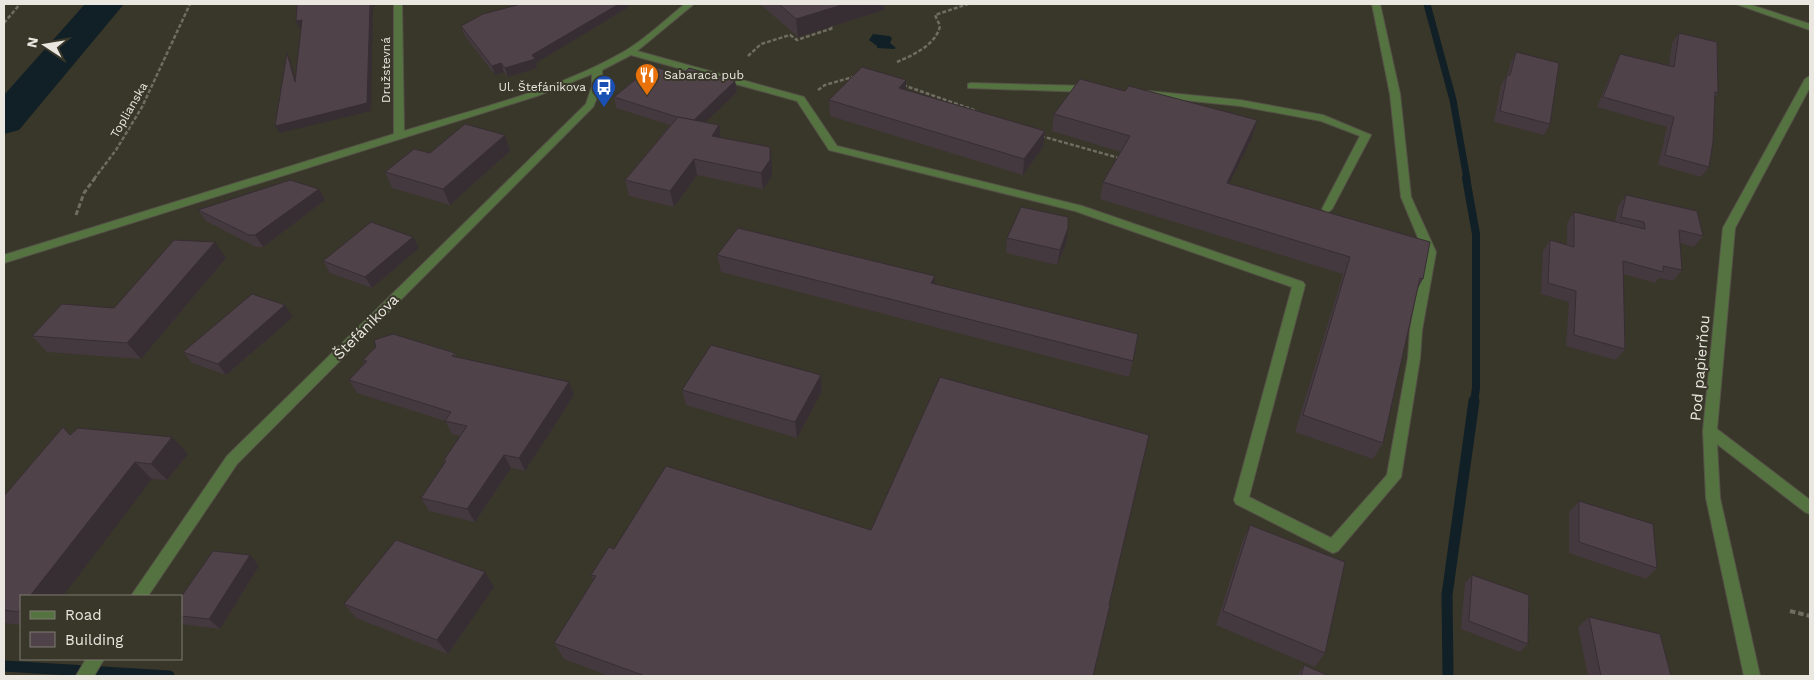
<svg xmlns="http://www.w3.org/2000/svg" width="1814" height="680" viewBox="0 0 1814 680" font-family="'Work Sans',sans-serif">
<style>
.water{fill:#102026}
.lines{fill:none;stroke-linecap:round;stroke-linejoin:round}
.stream-far2{stroke:#102026;stroke-width:7}
.stream-far1{stroke:#102026;stroke-width:8}
.stream{stroke:#102026;stroke-width:11}
.river{fill:#102026;fill-rule:evenodd}
.minor-casing{stroke:#555247;stroke-width:2}
.path-far2{stroke:#6f6d62;stroke-width:2.5;stroke-dasharray:4 2;stroke-linecap:butt}
.path-far1{stroke:#6f6d62;stroke-width:3;stroke-dasharray:5 2.5;stroke-linecap:butt}
.path{stroke:#6f6d62;stroke-width:4;stroke-dasharray:5.5 3;stroke-linecap:butt}
.minor{fill:#557340;fill-rule:evenodd}
.wall{fill:#44393f}
.shaded-wall{fill:#372e33}
.building{fill:#4f4249;stroke:#372e33}
.labels{text-anchor:middle;dominant-baseline:central;stroke-width:4;stroke-linejoin:round;paint-order:stroke}
.far-street-label{font-size:12px;fill:#e9e7df;stroke:#39362a}
.far-poi-label{font-size:12px;fill:#e9e7df;stroke:#39362a;text-anchor:start}
.street-label{font-size:15px;fill:#e9e7df;stroke:#39362a}
</style>
<rect width="100%" height="100%" fill="#39362a"/>
<!-- water -->
<path class="water" d="M873,34L889,36L892,38L890,43L896,48L894,49L877,48V46L869,40Z"/>
<g class="lines">
<!-- stream-far2 -->
<path class="stream-far2" d="M1427,4L1453,100L1467,179"/>
<!-- stream-far1 -->
<path class="stream-far1" d="M1466,178L1476,234V388L1474,402"/>
<!-- stream -->
<g class="stream">
<path d="M4,666L169,676"/>
<path d="M1448,676L1447,595L1474,401"/>
</g>
<!-- river -->
<path class="river" d="M85,4H124L19,130L4,134V95Z"/>
<!-- minor casing -->
<g class="minor-casing">
<g id="minor">
<path d="M394,4H402L404,131C478,108 558,90 625,51C647,38 666,19 685,4H694L637,51L804,97L837,146L1082,206L1303,282L1305,285L1249,497L1331,538L1387,475L1408,358L1410,330L1424,252L1401,197L1390,94L1372,4H1380L1400,94L1411,197L1436,252L1422,330L1420,358L1401,477L1338,551L1333,553L1236,504L1234,500L1292,287L1075,211L829,150L797,101L631,55L602,70V86L593,107L237,464L148,596H131L227,456L586,104L592,86V74L537,96L4,263V255L394,134Z"/>
<path d="M1736,4H1748L1810,24V30Z"/>
<path d="M1810,76V87L1735,228L1717,429L1810,500V514L1805,512L1717,444L1720,498L1760,676H1744L1706,498L1703,431L1723,228L1805,79Z"/>
<path d="M971,83L1089,86L1094,89L1089,92L968,88V84Z"/>
<path d="M1148,91L1240,100L1323,115L1371,135L1332,209L1327,213L1322,209L1360,136L1321,121L1240,106L1145,96V92Z"/>
<path d="M86,659H104L94,676H76Z"/>
</g>
</g>
<!-- path-far2 -->
<g class="path-far2">
<path d="M4,23L20,4"/>
<path d="M748,56L761,44L790,35L797,40L833,28L831,26"/>
<path d="M897,62C913,55 936,45 940,26L935,15L968,4"/>
<path d="M903,85L977,111"/>
<path d="M818,90L825,85L853,77"/>
<path d="M1041,136L1119,158"/>
<path d="M94,179L116,150L142,107L190,4"/>
</g>
<!-- path-far1 -->
<path class="path-far1" d="M76,215L84,193L95,178"/>
<!-- path -->
<path class="path" d="M1790,611L1810,616"/>
<!-- minor -->
<use href="#minor" class="minor"/>
</g>
<!-- wall -->
<g class="wall">
<path d="M760,4H884V10L798,37Z"/>
<path d="M624,10L536,63L537,68L508,77L504,72L495,75L464,35L461,26Z"/>
<path d="M1679,33L1718,93L1715,97L1709,167L1701,177L1658,165L1667,127L1597,107L1615,64L1620,54L1669,66L1672,43Z"/>
<path d="M1516,52L1550,124L1544,135L1494,122L1501,85L1507,75L1511,62Z"/>
<path d="M682,75L735,81L737,92L705,122L721,138L772,163V176L763,189L697,175L674,207L629,196L625,180L670,125L616,108L614,97Z"/>
<path d="M906,80V90L1045,131L1043,147L1023,175L830,116L829,100Z"/>
<path d="M1125,91L1257,120L1252,138L1229,183L1423,279L1417,290L1383,443L1373,459L1295,432L1343,274L1100,199L1103,182L1121,152L1052,131L1054,114Z"/>
<path d="M505,135L510,151L450,205L392,188L385,172L430,153Z"/>
<path d="M319,189L325,200L263,247H256L206,221L198,210Z"/>
<path d="M1626,195L1703,236L1694,247L1680,243L1682,270L1673,281L1659,278L1655,283L1623,274L1625,349L1616,360L1566,346L1569,302L1541,294L1543,251L1550,240L1567,245V223L1574,212L1615,222L1618,206Z"/>
<path d="M1007,238L1066,244L1057,265L1006,253Z"/>
<path d="M419,248L372,288L330,273L323,261Z"/>
<path d="M717,255L1133,361L1129,377L721,272Z"/>
<path d="M226,258L141,359L47,352L32,336L114,308Z"/>
<path d="M293,317L226,375L192,363L183,352Z"/>
<path d="M455,353L457,357L569,382L574,395L525,471L511,468L475,522L429,511L421,498L445,463L444,460L460,436L452,434L445,421L357,393L349,380L365,363L363,360Z"/>
<path d="M821,375L822,391L797,438L686,405L682,390Z"/>
<path d="M71,435L188,454L167,480L152,479L21,596V625L4,623V496Z"/>
<path d="M1579,501L1657,568L1646,579L1569,553V512Z"/>
<path d="M1250,525L1325,653L1315,667L1216,625L1243,540Z"/>
<path d="M614,549L1109,605L1093,676H609L564,659L554,643L594,580L591,575Z"/>
<path d="M259,566L220,629L181,624V597Z"/>
<path d="M1472,575L1528,644L1520,652L1461,629L1465,583Z"/>
<path d="M494,587L448,654L356,618L344,604Z"/>
<path d="M1589,617L1671,676H1588L1578,627Z"/>
<path d="M1304,665L1329,676H1297Z"/>
</g>
<!-- shaded-wall -->
<g class="shaded-wall">
<path d="M370,4H375V7H373L371,111L280,133L275,126Z"/>
<path d="M619,4H631L624,10L536,63L537,68L508,77L505,68L532,55Z"/>
<path d="M845,4H884V10L798,37L796,19Z"/>
<path d="M302,20L305,27L299,28L296,21Z"/>
<path d="M287,53L290,60L299,90L295,82Z"/>
<path d="M501,63L504,72L495,75L492,66Z"/>
<path d="M906,80V95L899,88Z"/>
<path d="M735,81L737,92L694,133L692,122Z"/>
<path d="M1257,120L1252,138L1221,200L1227,183Z"/>
<path d="M719,125L721,141L712,136Z"/>
<path d="M1045,131L1043,147L1023,175L1024,159Z"/>
<path d="M505,135L510,151L450,205L443,189Z"/>
<path d="M770,147L772,163V176L763,189L761,173Z"/>
<path d="M694,159L697,175L674,207L670,191Z"/>
<path d="M319,189L325,200L263,247L255,235Z"/>
<path d="M1068,228L1066,244L1057,265L1060,250Z"/>
<path d="M413,237L419,248L372,288L365,277Z"/>
<path d="M215,242L226,258L141,359L127,343Z"/>
<path d="M935,276L934,292L931,283Z"/>
<path d="M285,305L293,317L226,375L218,364Z"/>
<path d="M821,375L822,391L797,438L795,422Z"/>
<path d="M569,382L574,395L525,471L519,458Z"/>
<path d="M172,437L188,454L167,480L151,464Z"/>
<path d="M504,455L511,468L475,522L467,509Z"/>
<path d="M135,462L152,479L63,596H30Z"/>
<path d="M250,555L259,566L220,629L209,619Z"/>
<path d="M485,572L494,587L448,654L437,640Z"/>
</g>
<!-- building -->
<g class="building">
<path d="M297,4H370L367,103L275,126L287,53L295,82L302,20L296,21Z"/>
<path d="M521,4H619L532,55L535,59L505,68L501,63L492,66L461,26L483,14Z"/>
<path d="M779,4H845L796,19Z"/>
<path d="M1679,33L1717,42L1718,93L1715,92L1713,142L1709,167L1665,155L1674,117L1603,97L1620,54L1674,67Z"/>
<path d="M1516,52L1559,63L1550,124L1500,111L1507,75H1510Z"/>
<path d="M652,66L682,75L689,68L735,81L694,120L678,117H677L614,97Z"/>
<path d="M862,67L906,80L899,88L1045,131L1024,159L829,100Z"/>
<path d="M1080,79L1125,91L1129,86L1257,120L1227,183L1430,242L1423,279L1420,278L1383,443L1303,415L1350,257L1103,182L1130,136L1054,114Z"/>
<path d="M678,117L719,125L712,136L770,147V160L761,173L694,159L670,191L625,180Z"/>
<path d="M465,124L505,135L443,189L385,172L414,149L430,153Z"/>
<path d="M290,180L319,189L255,235H249L198,210Z"/>
<path d="M1626,195L1697,211L1703,236L1679,230L1682,270L1663,266V272L1623,261L1625,349L1574,335L1576,291L1548,283L1550,240L1574,247V212L1645,229L1644,222L1621,217Z"/>
<path d="M1021,207L1068,217V228L1060,250L1007,238Z"/>
<path d="M371,222L413,237L365,277L323,261Z"/>
<path d="M738,228L935,276L931,283L1138,334L1133,361L717,255Z"/>
<path d="M174,240L215,242L127,343L32,336L62,304L114,308Z"/>
<path d="M252,294L285,305L218,364L183,352Z"/>
<path d="M393,334L455,353L452,356L569,382L519,458L504,455L467,509L421,498L446,461L444,460L467,426L445,421L451,412L349,380L367,361L363,360L376,347L374,340Z"/>
<path d="M711,345L821,375L795,422L682,390Z"/>
<path d="M940,377L1149,435L1109,605H1110L1093,676H645L554,643L596,576L591,575L609,547L614,549L666,466L871,530Z"/>
<path d="M63,427L70,435L78,428L172,437L151,464L135,462L30,596H21V608L18,612L4,610V496Z"/>
<path d="M1579,501L1653,524L1657,568L1579,542Z"/>
<path d="M1250,525L1345,562L1325,653L1223,611Z"/>
<path d="M396,540L485,572L437,640L344,604Z"/>
<path d="M213,551L250,555L209,619L181,616V597Z"/>
<path d="M1472,575L1529,595L1528,644L1469,621Z"/>
<path d="M1589,617L1660,634L1671,676H1601Z"/>
<path d="M1304,665L1329,676H1301Z"/>
</g>
<!-- icons -->
<defs>
<g id="restaurant-pin" transform="scale(1.25)"><path d="M0 17L-7.5 6A9.5 9.5 0 1 1 7.5 6Z" fill="#e8710a" stroke="#39362a"/><path d="M-5-6h1v4h1v-4h1v4h1v-4h1v5L-1.5 .5V6h-2V.5L-5-1ZM5-6V6H3V1.5H1.5Q1.5-4 5-6Z" fill="#fff"/></g>
<g id="bus-pin" transform="scale(1.25)"><path d="M0 17L-7.5 6A9.5 9.5 0 1 1 7.5 6Z" fill="#1a4fb4" stroke="#39362a"/><path d="M-5-6H5V4H4V6H2V4H-2V6H-4V4H-5ZM-3.5-4V0h7V-4ZM-3.5 1.2v1.5H-2V1.2ZM2 1.2v1.5H3.5V1.2Z" fill="#fff"/></g>
</defs>
<g fill-rule="evenodd">
<use href="#restaurant-pin" x="647" y="75"/>
<use href="#bus-pin" x="604" y="87"/>
</g>
<g class="labels">
<!-- far-street labels -->
<g class="far-street-label">
<text transform="translate(386 70) rotate(-90)">Družstevná</text>
<text transform="translate(129 110) rotate(-60)">Toplianska</text>
</g>
<!-- far-poi labels -->
<g class="far-poi-label">
<text x="664" y="75">Sabaraca pub</text>
<text x="586" y="87" text-anchor="end">Ul. Štefánikova</text>
</g>
<!-- street labels -->
<g class="street-label">
<text transform="translate(366 327) rotate(-45)">Štefánikova</text>
<text transform="translate(1700 368) rotate(-85)">Pod papierňou</text>
</g>
</g>
<!-- border -->
<rect width="1814" height="680" fill="none" stroke="#e9e7df" stroke-width="10"/>
<!-- legend -->
<rect x="20" y="595" width="162" height="65" fill="#39362a" stroke="#7f7d72"/>
<rect x="30" y="611" width="25" height="8" fill="#557340" stroke="#7f7d72"/>
<text x="65" y="620" font-size="15" fill="#e9e7df">Road</text>
<rect x="30" y="632" width="25" height="15" fill="#4f4249" stroke="#7f7d72"/>
<text x="65" y="645" font-size="15" fill="#e9e7df">Building</text>
<!-- north arrow -->
<g transform="translate(45 45) rotate(282)" stroke="#39362a" stroke-width="4" paint-order="stroke">
<path d="M0-4L9 19L0 12L-9 19Z" fill="#e9e7df"/>
<text y="-8" font-size="14" font-weight="bold" text-anchor="middle" fill="#e9e7df">N</text>
</g>
</svg>
